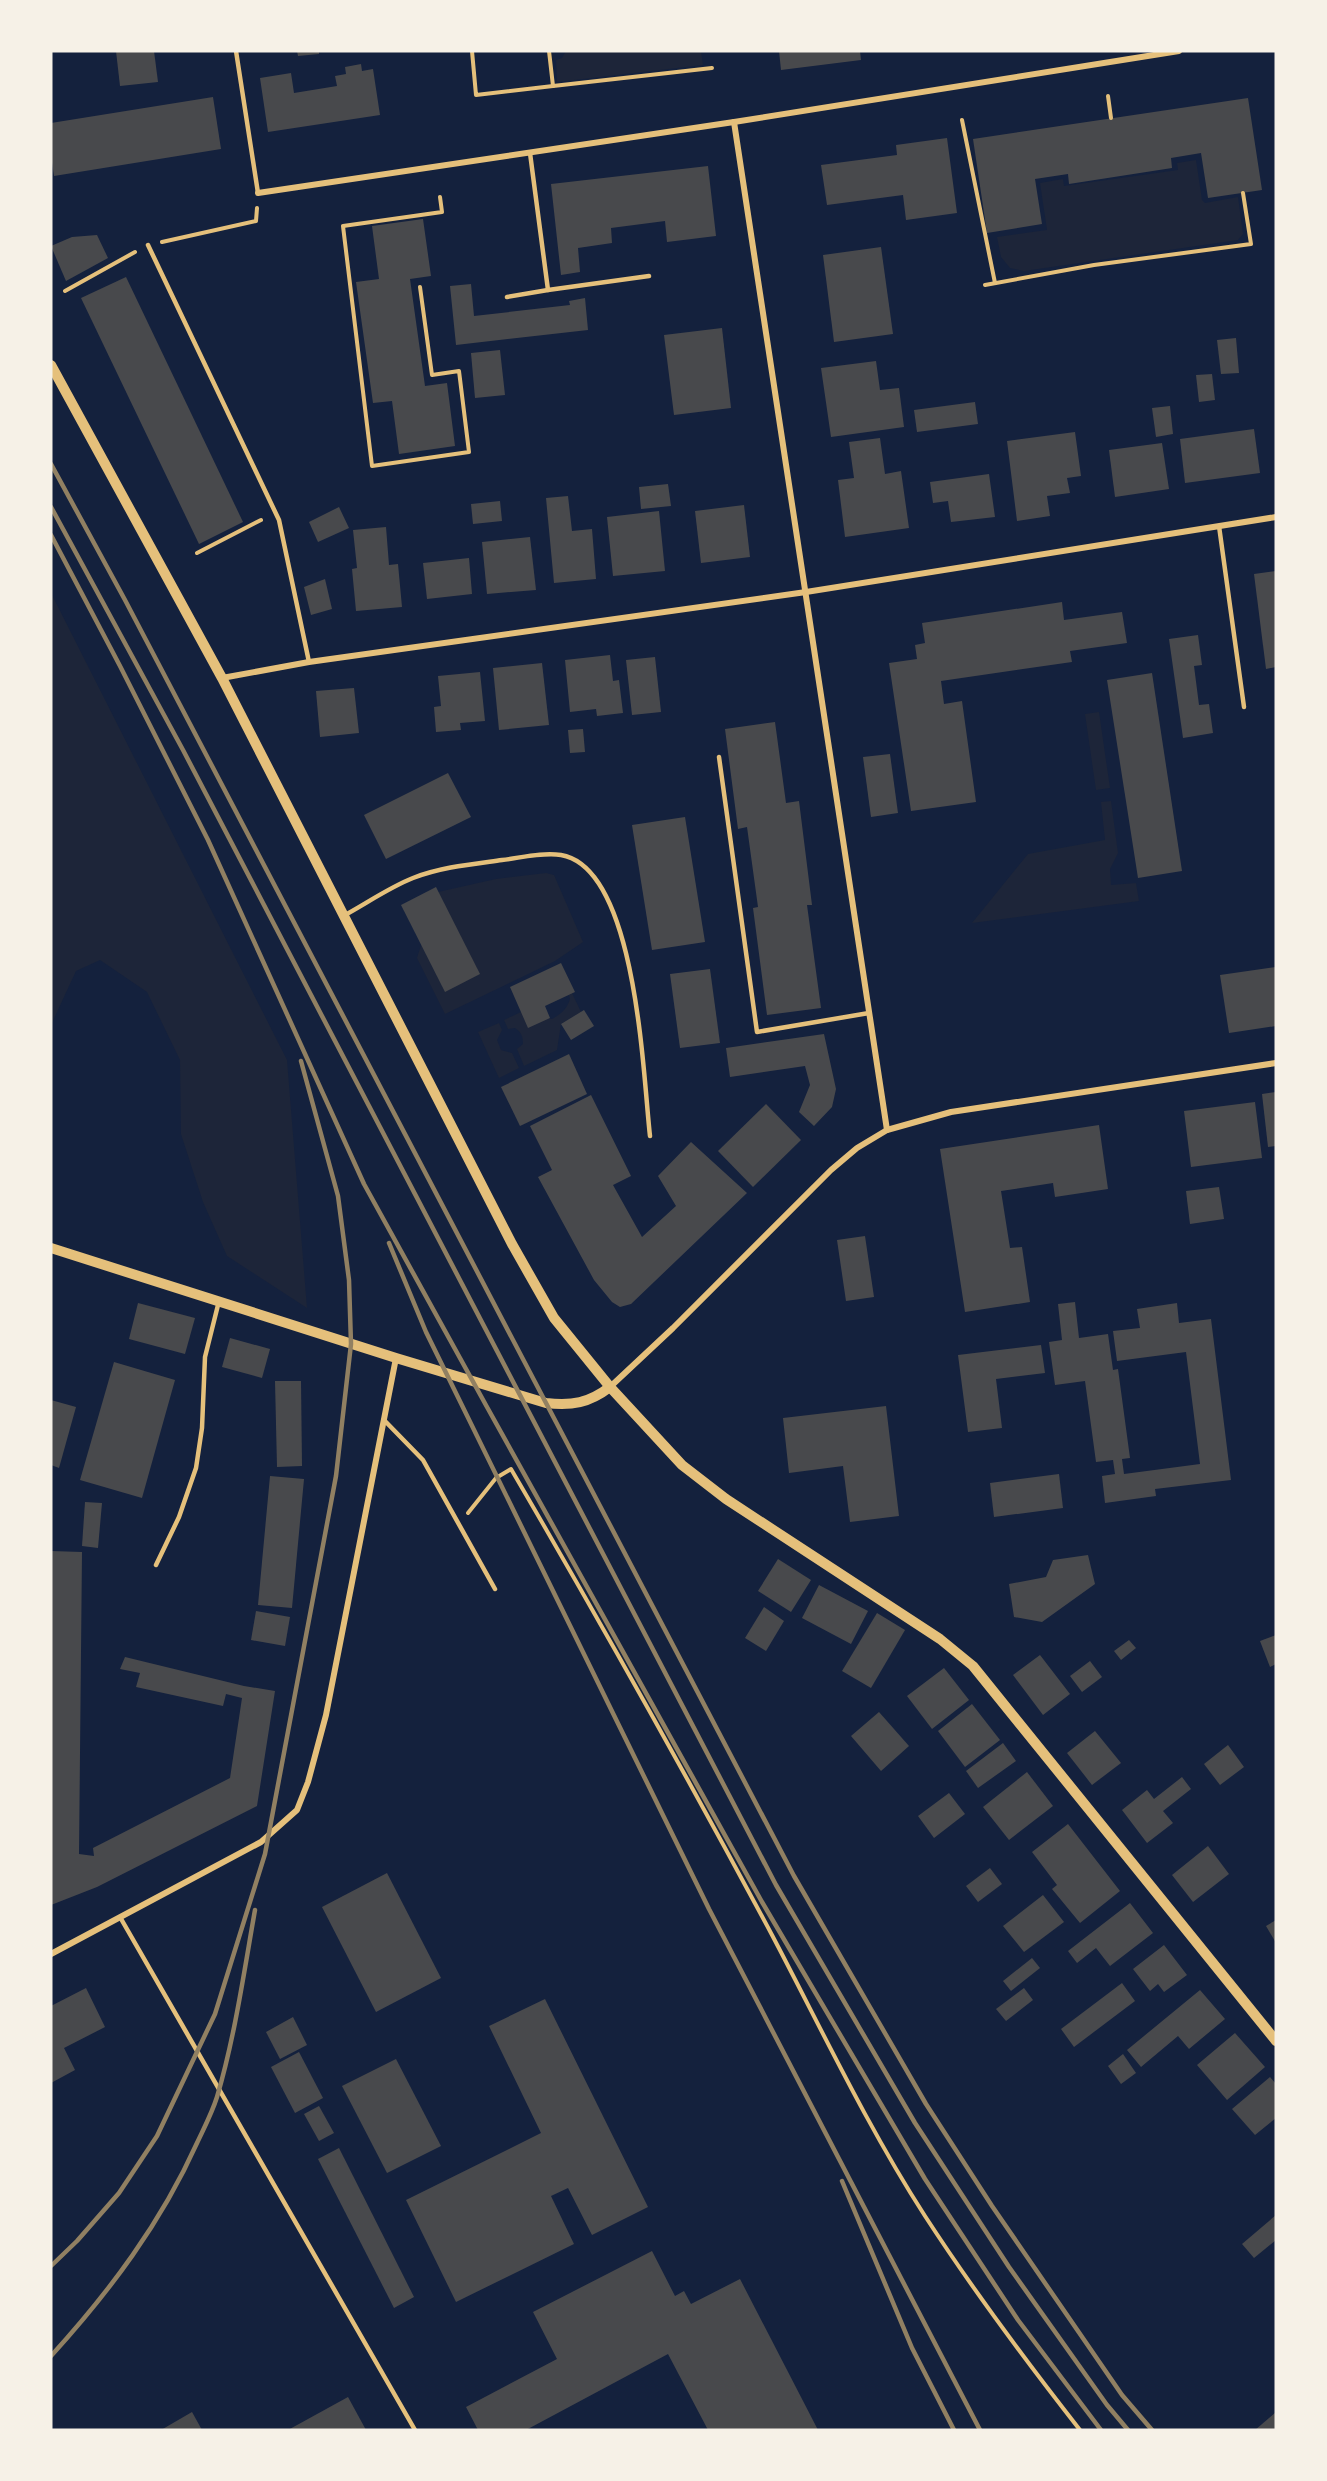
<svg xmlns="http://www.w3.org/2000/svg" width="1327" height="2481" viewBox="0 0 1327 2481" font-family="Raleway,sans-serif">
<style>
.green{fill:#1d2539}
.building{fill:#48494c}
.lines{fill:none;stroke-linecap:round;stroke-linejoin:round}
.path{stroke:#e5c07b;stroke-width:4}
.service{stroke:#e5c07b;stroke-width:4.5}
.minor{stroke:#e5c07b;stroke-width:6}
.tertiary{stroke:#e5c07b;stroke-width:10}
.rail{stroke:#918062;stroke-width:4.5}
</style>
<rect width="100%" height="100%" fill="#14213d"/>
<!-- green -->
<g class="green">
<path d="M566,51H701L703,65L557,82L556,60L562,58Z"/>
<path d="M1196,160L1202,200L1205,203L1238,197L1243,234L1238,240L1024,271L1010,268L1001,257L997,237L1047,230L1040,183L1063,179L1064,186L1178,170L1177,163Z"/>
<path d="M51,593L287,1060L307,1308L227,1256L203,1202L181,1134L180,1060L147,992L100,960L76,971L51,1025Z"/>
<path d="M1099,712L1110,788L1096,790L1085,714Z"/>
<path d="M1111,801L1118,853L1110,869L1111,885L1136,883L1139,901L972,923L1028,854L1105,840L1101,802Z"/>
<path d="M546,873L554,875L583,942L555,961L445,1014L417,958L438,892L496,879Z"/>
<path d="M572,993L581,1012L561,1024L557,1050L524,1066L517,1049L523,1044C523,1036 521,1032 515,1028L508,1029L504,1020L521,1012L552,1019C561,1014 567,1009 570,999L569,995Z"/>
<path d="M499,1023L502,1030L497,1040L501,1050L512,1053L519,1068L499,1078L478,1032Z"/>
</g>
<!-- building -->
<g class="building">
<path d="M116,51H154L158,82L120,86Z"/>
<path d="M297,51H319V54L298,56Z"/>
<path d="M779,51H860L861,60L781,70Z"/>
<path d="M361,64L362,71L373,69L380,115L268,132L260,78L291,73L294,93L337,86L335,76L346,74L345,67Z"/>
<path d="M213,97L221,149L54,176L51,156V123Z"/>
<path d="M1248,98L1262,190L1208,198L1201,153L1171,158L1172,168L1069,184L1068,174L1035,179L1042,224L987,233L973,139Z"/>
<path d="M947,138L957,213L906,220L903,195L827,205L821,165L897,155L896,145Z"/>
<path d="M708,166L716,236L667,242L665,221L611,228L612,243L578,248L580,272L561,275L551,184Z"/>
<path d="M423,219L431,276L410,279L425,386L447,383L455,446L399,454L392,401L373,403L356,282L379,279L372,226Z"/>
<path d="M97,235L108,258L66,281L51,246L72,237Z"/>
<path d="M881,247L893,334L834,342L823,255Z"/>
<path d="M126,277L243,522L199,544L81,298Z"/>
<path d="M471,284L474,316L570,305L569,301L585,298L588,330L456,345L450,286Z"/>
<path d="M722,328L731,408L674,415L664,335Z"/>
<path d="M1236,338L1239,373L1221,374L1217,340Z"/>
<path d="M500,350L505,395L475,398L471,353Z"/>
<path d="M876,361L880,390L899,388L904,427L831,437L821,368Z"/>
<path d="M1212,374L1215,400L1199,402L1196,375Z"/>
<path d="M975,402L978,424L917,432L914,410Z"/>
<path d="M1170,406L1173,434L1156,437L1152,408Z"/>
<path d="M1254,429L1260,473L1185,483L1180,439Z"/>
<path d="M1075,432L1081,476L1067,478L1070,493L1047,496L1050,516L1017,521L1007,441Z"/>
<path d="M880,438L885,474L901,471L909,528L845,537L838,480L854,478L849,442Z"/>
<path d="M1162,443L1169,489L1115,497L1109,450Z"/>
<path d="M989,474L995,517L951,522L948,501L933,503L930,482Z"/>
<path d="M668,484L671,506L641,509L639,487Z"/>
<path d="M568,496L572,531L592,529L596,579L554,583L546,498Z"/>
<path d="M500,501L502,521L473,524L471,504Z"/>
<path d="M744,505L750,557L701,563L695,511Z"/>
<path d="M339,507L349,528L318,542L309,522Z"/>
<path d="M659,511L665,571L613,576L607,517Z"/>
<path d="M386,527L389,565L398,564L402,607L356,611L352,569L357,568L353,530Z"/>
<path d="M530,537L536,590L487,594L482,542Z"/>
<path d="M469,558L472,594L427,599L423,563Z"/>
<path d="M1276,571V667L1266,669L1254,574Z"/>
<path d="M325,579L332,609L311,615L304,587Z"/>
<path d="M1062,602L1064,620L1122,612L1127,643L1070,651L1072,662L941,681L944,704L962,701L976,802L911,811L889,663L917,659L915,645L925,643L922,623Z"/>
<path d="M1198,635L1202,665L1194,666L1199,705L1209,704L1213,733L1183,738L1169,639Z"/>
<path d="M610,655L613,681L619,680L623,713L597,716L596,709L570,712L565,660Z"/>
<path d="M655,657L661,712L632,715L626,660Z"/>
<path d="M542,663L549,725L499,730L493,668Z"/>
<path d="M480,672L485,721L460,723L461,730L436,732L434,707L441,706L438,676Z"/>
<path d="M1152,673L1182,871L1138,878L1107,680Z"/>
<path d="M354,688L359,733L320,737L316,691Z"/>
<path d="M775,722L786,803L799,801L812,905H807L821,1008L767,1015L753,908L758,907L747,827L738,829L725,729Z"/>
<path d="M583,729L585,752L570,753L568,730Z"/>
<path d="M890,754L898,813L871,817L863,757Z"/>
<path d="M448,773L471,817L386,859L364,815Z"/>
<path d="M685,817L705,942L652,950L632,825Z"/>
<path d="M436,887L480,974L445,992L401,905Z"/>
<path d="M561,963L575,992L545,1006L550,1018L528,1028L510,987Z"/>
<path d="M1276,967V1026L1229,1033L1220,975Z"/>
<path d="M710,969L720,1043L680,1048L670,974Z"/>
<path d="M584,1010L594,1026L571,1040L561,1024Z"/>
<path d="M824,1034L836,1089L832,1107L814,1126L799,1112L810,1085L805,1066L730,1077L726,1048Z"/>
<path d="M569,1054L587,1094L520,1126L501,1087Z"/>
<path d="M1276,1092V1146L1268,1147L1262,1094Z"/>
<path d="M591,1095L631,1176L613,1185L642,1237L676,1206L658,1176L691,1142L747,1193L631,1304L620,1307L612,1302L594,1280L538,1177L552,1170L530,1126Z"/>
<path d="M1255,1102L1262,1158L1191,1167L1184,1111Z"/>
<path d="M766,1104L801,1140L753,1187L718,1151Z"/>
<path d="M1099,1125L1108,1189L1055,1197L1053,1183L1001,1191L1010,1248L1022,1247L1030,1302L965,1312L940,1149Z"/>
<path d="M1219,1187L1224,1219L1190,1224L1186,1191Z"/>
<path d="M865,1236L874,1297L846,1301L837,1240Z"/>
<path d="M1075,1302L1079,1338L1108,1334L1113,1370L1118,1369L1130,1458L1122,1459L1124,1474L1200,1464L1186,1352L1117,1361L1113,1331L1140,1328L1137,1309L1177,1303L1179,1323L1211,1319L1231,1480L1155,1489L1156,1496L1105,1503L1102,1476L1115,1474L1113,1460L1096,1462L1085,1381L1055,1385L1049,1342L1062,1340L1058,1304Z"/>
<path d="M138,1303L195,1318L185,1354L129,1339Z"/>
<path d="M230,1338L270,1349L262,1378L222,1367Z"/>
<path d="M1041,1345L1045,1373L996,1379L1002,1428L968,1432L958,1355Z"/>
<path d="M114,1362L175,1380L142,1498L80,1480Z"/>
<path d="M275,1381H301L302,1466L277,1467Z"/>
<path d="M51,1400L76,1407L59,1468L51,1465Z"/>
<path d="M886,1406L899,1516L850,1522L843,1466L789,1473L783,1418Z"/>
<path d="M1059,1474L1063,1508L994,1517L990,1483Z"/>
<path d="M270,1476L304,1479L292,1608L258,1605Z"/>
<path d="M85,1502L102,1503L98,1548L82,1546Z"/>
<path d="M51,1551L82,1552L79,1854L94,1856L93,1848L230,1778L242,1698L226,1694L223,1706L136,1687L140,1673L120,1669L125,1657L244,1686L275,1691L257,1806L97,1887L51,1905Z"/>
<path d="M1088,1555L1095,1584L1042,1622L1014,1617L1009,1584L1046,1577L1053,1560Z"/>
<path d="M778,1559L811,1580L791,1612L758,1591Z"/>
<path d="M819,1585L868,1611L851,1644L802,1618Z"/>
<path d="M764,1607L784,1621L766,1651L745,1638Z"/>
<path d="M256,1611L290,1617L285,1646L251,1640Z"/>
<path d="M877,1613L905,1630L871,1688L842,1671Z"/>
<path d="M1276,1635V1664L1270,1667L1260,1641Z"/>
<path d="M1129,1640L1136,1648L1121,1660L1114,1651Z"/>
<path d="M1040,1655L1070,1694L1043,1715L1013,1675Z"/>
<path d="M1090,1661L1102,1677L1082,1692L1070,1676Z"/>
<path d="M944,1668L969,1700L932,1729L907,1696Z"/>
<path d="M972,1704L1000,1740L965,1767L938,1731Z"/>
<path d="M879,1712L909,1746L881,1771L851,1736Z"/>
<path d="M1095,1731L1121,1763L1092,1785L1067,1753Z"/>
<path d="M1003,1743L1016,1761L978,1788L966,1771Z"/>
<path d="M1228,1745L1244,1767L1220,1785L1204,1764Z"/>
<path d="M1027,1772L1053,1806L1009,1840L983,1807Z"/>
<path d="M1182,1777L1191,1789L1163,1811L1173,1823L1147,1843L1122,1810L1147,1790L1154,1799Z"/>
<path d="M949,1793L965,1814L934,1838L918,1816Z"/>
<path d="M1068,1824L1120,1891L1080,1923L1052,1889L1057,1885L1032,1852Z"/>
<path d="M1208,1846L1229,1874L1193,1902L1172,1875Z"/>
<path d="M990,1868L1002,1884L978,1902L966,1886Z"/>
<path d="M387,1873L441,1978L376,2012L322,1907Z"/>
<path d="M1043,1895L1064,1922L1024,1952L1003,1926Z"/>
<path d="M1130,1903L1153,1933L1110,1966L1096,1948L1077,1963L1068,1951Z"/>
<path d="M1276,1920V1943L1266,1926Z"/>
<path d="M1164,1945L1187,1975L1164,1992L1158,1984L1150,1991L1133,1969Z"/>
<path d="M1032,1958L1040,1968L1011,1991L1003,1981Z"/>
<path d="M1122,1983L1135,2001L1074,2047L1061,2029Z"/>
<path d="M86,1988L105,2027L64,2048L75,2070L51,2083V2006Z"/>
<path d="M1024,1988L1033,2000L1006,2021L996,2009Z"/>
<path d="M1200,1990L1225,2019L1189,2049L1178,2036L1141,2067L1127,2050Z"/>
<path d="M545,1999L648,2207L592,2235L568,2188L551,2196L574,2244L456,2302L406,2200L541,2133L489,2026Z"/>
<path d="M293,2017L307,2045L280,2059L266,2032Z"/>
<path d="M1235,2033L1265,2067L1227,2100L1197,2065Z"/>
<path d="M299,2052L323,2098L295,2113L271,2067Z"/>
<path d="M1123,2054L1136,2073L1121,2084L1108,2066Z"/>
<path d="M396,2059L441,2146L387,2173L342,2086Z"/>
<path d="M1270,2077L1276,2084V2118L1255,2135L1232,2109Z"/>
<path d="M319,2106L334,2133L319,2141L304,2114Z"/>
<path d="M339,2148L414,2297L394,2308L318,2159Z"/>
<path d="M1276,2215V2240L1254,2258L1242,2244Z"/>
<path d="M652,2251L675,2296L684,2291L691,2304L740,2279L818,2430H708L668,2354L526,2430H478L466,2407L557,2359L533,2312Z"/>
<path d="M348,2397L366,2430H288Z"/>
<path d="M192,2412L202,2430H161Z"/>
<path d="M1276,2412V2430H1255Z"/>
</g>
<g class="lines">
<!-- path -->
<g class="path">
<path d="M472,51L476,95L553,86L549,51"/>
<path d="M553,86L712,68"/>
<path d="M1108,96L1111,118"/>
<path d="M962,120L995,283"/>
<path d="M162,242L256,221L257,208"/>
<path d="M985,285L1094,265L1251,244L1243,193"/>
<path d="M420,287L432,375L459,371L469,452L372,466L343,226L442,212L440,197"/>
<path d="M65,291L135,252"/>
<path d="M197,553L261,520"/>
<path d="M468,1513L496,1478L511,1469C601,1623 688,1778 772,1935C822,2030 867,2126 925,2216C973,2290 1026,2361 1080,2430"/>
</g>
<!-- service -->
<g class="service">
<path d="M236,51L258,193"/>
<path d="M530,153L548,290L649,276"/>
<path d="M148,245L279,520L309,662"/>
<path d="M507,297L548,290"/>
<path d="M1219,526L1244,707"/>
<path d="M719,757L757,1032L869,1013"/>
<path d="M345,915C367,903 390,887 413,878C441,867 473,864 502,860C520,858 542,852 561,855C637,868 643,1076 650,1136"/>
<path d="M384,1420L423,1460L495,1589"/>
<path d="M156,1565L179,1517L196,1468L202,1428L205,1357L219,1301"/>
<path d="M120,1917L415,2430"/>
</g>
<!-- minor -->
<g class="minor">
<path d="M734,122L887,1130"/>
<path d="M258,193L734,122L1179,51"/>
<path d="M222,678L309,662L806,592L1276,517"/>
<path d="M610,1387L673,1328L831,1170L857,1148L887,1130L951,1112L1276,1063"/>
<path d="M51,1954L261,1842L297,1810L308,1782L326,1715L396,1358"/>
</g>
<!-- tertiary -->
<g class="tertiary">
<path d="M51,365L222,678L512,1244L554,1318L610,1387L682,1465L726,1499L940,1639L973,1666L1276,2041"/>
<path d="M51,1248L396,1358L546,1403C572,1406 589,1403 610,1387"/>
</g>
<!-- rail -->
<g class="rail">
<path d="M51,464L125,600L794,1876L926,2104L992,2206L1122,2395L1152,2430"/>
<path d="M51,507L183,750L776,1885L915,2123L1009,2267L1107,2405L1128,2430"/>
<path d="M51,535L120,666L208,840L364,1184L487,1407L762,1902L925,2179L1018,2320L1101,2430"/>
<path d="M389,1243L426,1332L709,1909L980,2430"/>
<path d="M842,2181L912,2348L954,2430"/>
<path d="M51,2266L77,2241L119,2193L157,2136L215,2014L265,1854L336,1476L351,1344L349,1280L338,1196L301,1061"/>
<path d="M51,2356C110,2291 161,2223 197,2143C204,2128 212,2113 217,2097C235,2036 244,1972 255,1910"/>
</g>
</g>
<!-- border -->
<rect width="1327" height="2481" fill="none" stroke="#f6f1e7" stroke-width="105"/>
</svg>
